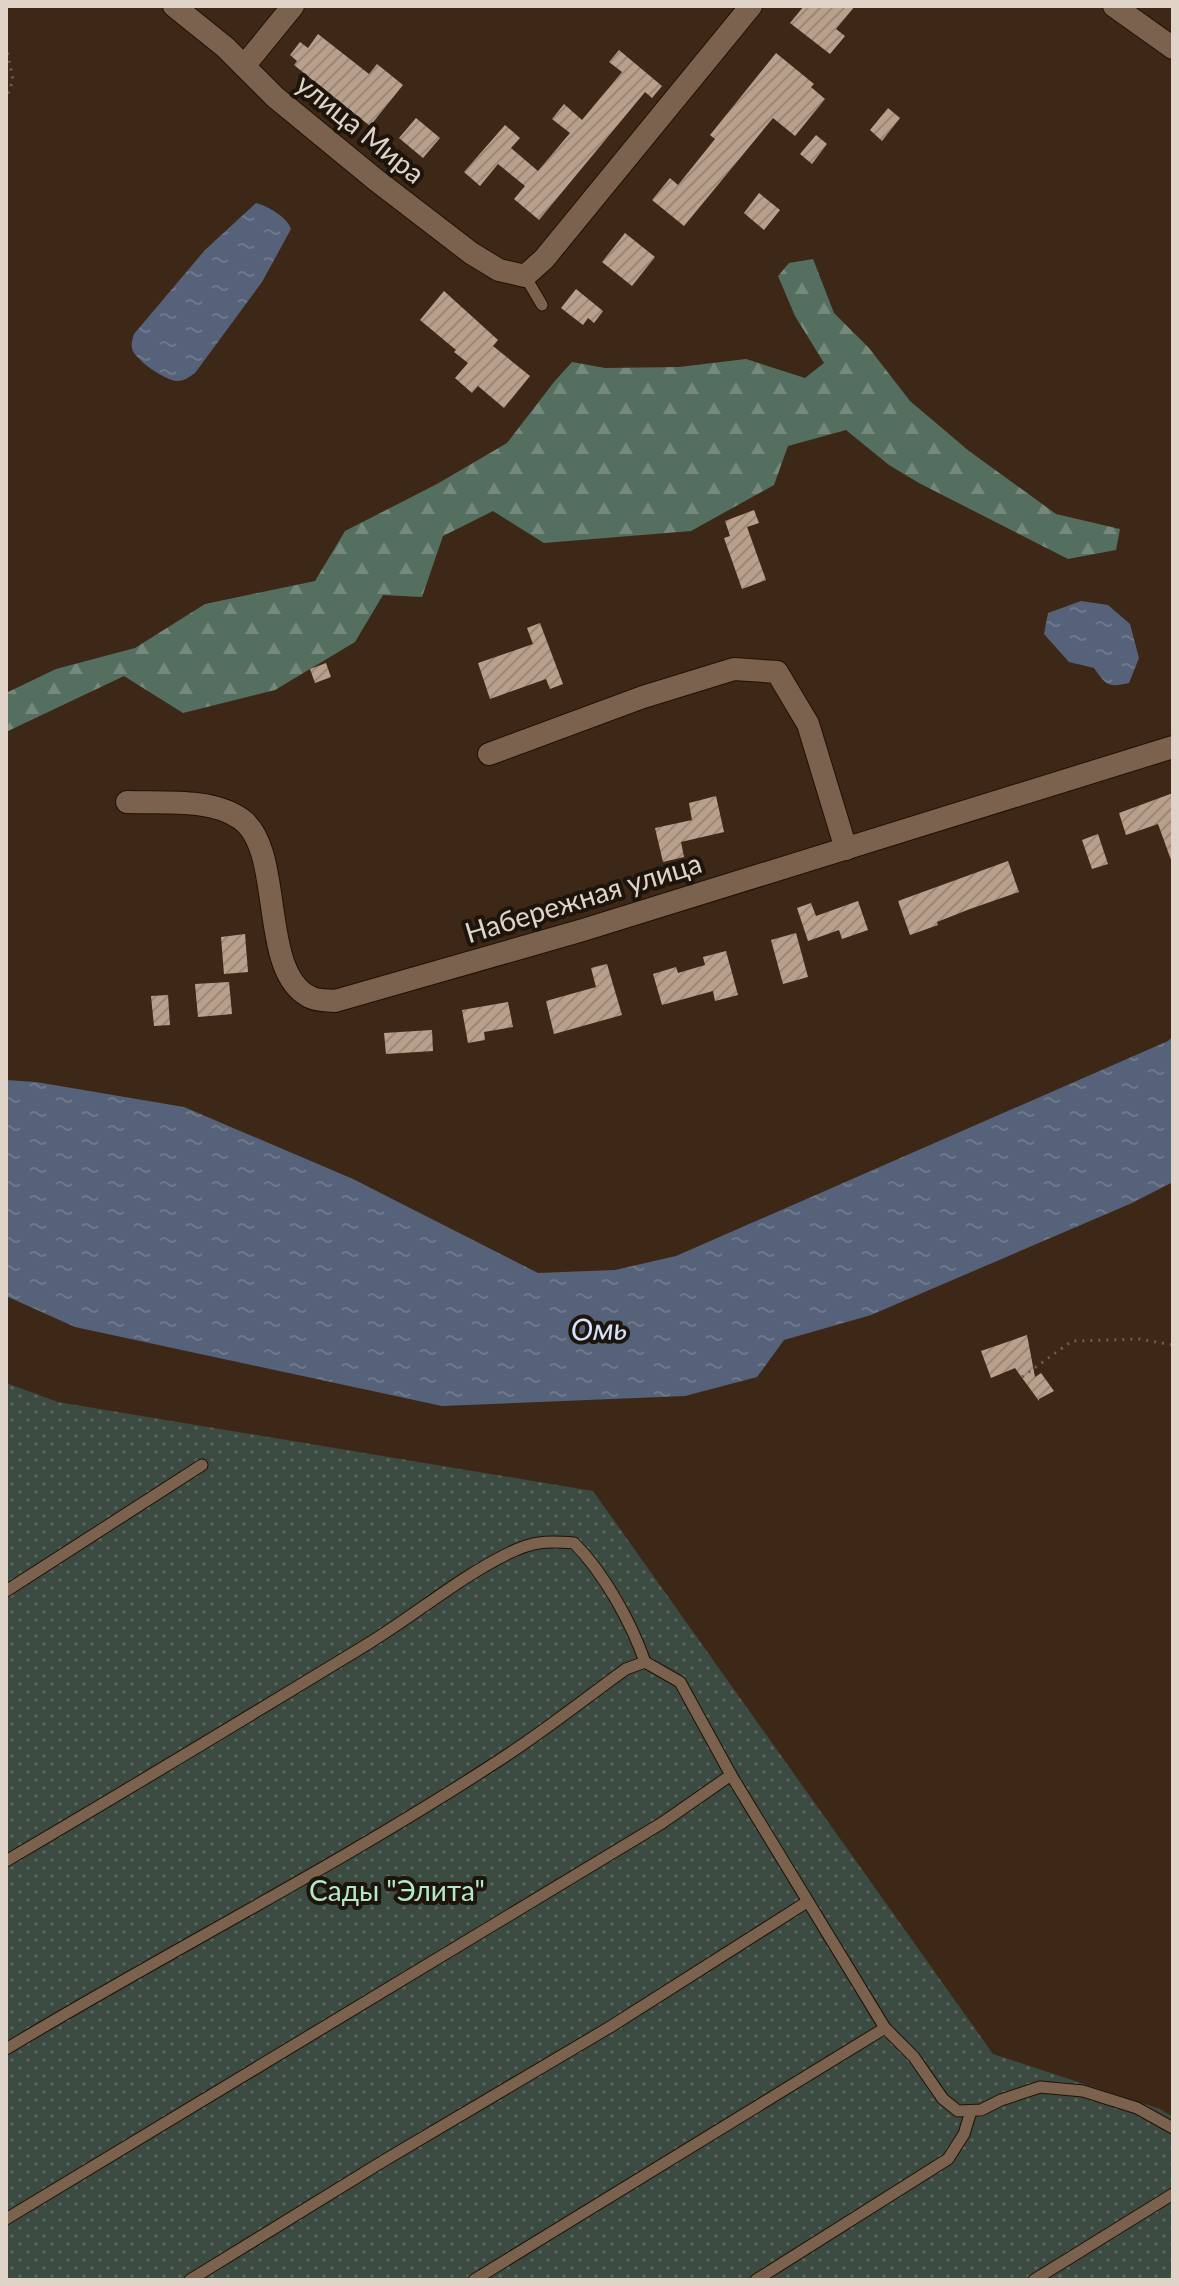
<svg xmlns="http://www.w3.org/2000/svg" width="1179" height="2286" viewBox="0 0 1179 2286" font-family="Lato,sans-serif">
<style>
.forest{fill:url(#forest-firs)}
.park{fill:url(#park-dots)}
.water{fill:url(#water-ripples)}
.building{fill:url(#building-hatch)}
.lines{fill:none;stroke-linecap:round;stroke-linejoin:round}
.lane-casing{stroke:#231002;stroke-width:13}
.street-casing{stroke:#231002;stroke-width:24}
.path{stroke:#6f5d4d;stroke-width:3;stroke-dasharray:2 6;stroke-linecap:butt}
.lane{stroke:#7a624f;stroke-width:11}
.street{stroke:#7a624f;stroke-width:22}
.labels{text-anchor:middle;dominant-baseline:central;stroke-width:8;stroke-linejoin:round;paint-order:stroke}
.street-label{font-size:28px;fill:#e0d3c8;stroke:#1d140c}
.park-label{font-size:28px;fill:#b3e9ca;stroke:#1d140c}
.water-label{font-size:30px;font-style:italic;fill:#d3e2fe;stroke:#1d140c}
</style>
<defs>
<pattern id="forest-firs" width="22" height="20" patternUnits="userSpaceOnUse" patternTransform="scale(2)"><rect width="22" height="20" fill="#546f5f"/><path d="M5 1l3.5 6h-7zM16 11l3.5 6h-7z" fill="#74897c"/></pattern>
<pattern id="park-dots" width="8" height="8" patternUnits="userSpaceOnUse" patternTransform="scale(2)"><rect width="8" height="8" fill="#3b4b42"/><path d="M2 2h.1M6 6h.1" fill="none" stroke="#57645c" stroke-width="1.8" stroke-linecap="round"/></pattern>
<pattern id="water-ripples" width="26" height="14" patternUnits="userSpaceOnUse" patternTransform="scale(2)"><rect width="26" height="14" fill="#566279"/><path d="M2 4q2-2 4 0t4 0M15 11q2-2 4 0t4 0" fill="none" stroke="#6e788b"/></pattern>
<pattern id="building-hatch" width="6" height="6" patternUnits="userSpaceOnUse" patternTransform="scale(2)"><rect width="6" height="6" fill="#b9a08c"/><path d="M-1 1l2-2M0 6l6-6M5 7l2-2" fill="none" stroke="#9c8878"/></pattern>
</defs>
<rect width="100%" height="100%" fill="#3d2817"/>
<!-- forest -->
<path class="forest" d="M813,259L834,313L869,348L910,401L969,451L1056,514L1120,529L1116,550L1068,559L919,483L889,465L846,430L788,446L774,485L691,531L544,543L493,511L443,536L422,597L383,595L355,642L275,690L183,713L124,676L6,732V693L56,669L135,648L205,604L315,581L345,531L437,484L507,443L554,382L572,362L605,368L679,367L746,359L805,378L824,363L795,316L778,276L789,263Z"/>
<!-- park -->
<path class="park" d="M6,1383L58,1402L593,1491L993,2054L1160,2109L1173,2117V2280H6Z"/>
<!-- water -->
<g class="water">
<path d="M256,203C268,206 287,217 291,229L262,282L195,373C189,377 185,381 177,381C165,380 142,364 134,353C130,347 132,340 134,334L205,250Z"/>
<path d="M1081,601L1108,605L1130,624L1139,658L1129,683C1108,688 1106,685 1094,668L1069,662L1044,634L1048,613Z"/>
<path d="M1173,1036V1182L1132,1203L871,1315L784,1340L757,1377L685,1396L442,1406L75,1327L6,1296V1080L36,1082L184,1107L353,1179L538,1273L615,1270L676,1256L1168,1041Z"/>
</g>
<!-- building -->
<g class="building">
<path d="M804,6H855L836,29L845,36L830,54L790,23Z"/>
<path d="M318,34L369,74L377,64L403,85L370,126L294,65L297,61L290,55L300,42L308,48Z"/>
<path d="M619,50L662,86L652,98L645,92L539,220L514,199L525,186L498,164L480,186L464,172L505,125L520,138L511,148L538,171L570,133L552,119L564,104L582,120L622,72L609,62Z"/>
<path d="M776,53L814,84L811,87L825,99L795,136L773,118L684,226L652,200L670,178L678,185L715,139L710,135Z"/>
<path d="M888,108L900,118L882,141L870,130Z"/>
<path d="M416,118L440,138L423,158L399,138Z"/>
<path d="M816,135L827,144L812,164L800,154Z"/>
<path d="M759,193L780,210L764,230L744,213Z"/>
<path d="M625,233L655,257L632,286L602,262Z"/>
<path d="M576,289L603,311L594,323L588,318L583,325L561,308Z"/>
<path d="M444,291L498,340L493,346L530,376L504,408L478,386L472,393L455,378L468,363L454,352L456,350L420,320Z"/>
<path d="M754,510L759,523L747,527L766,580L742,589L724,538L730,536L725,521Z"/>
<path d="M540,623L563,684L550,689L546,679L490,699L478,663L533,644L527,628Z"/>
<path d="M326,663L331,677L315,683L310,669Z"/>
<path d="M1173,793V860H1171L1158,824L1126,835L1119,813Z"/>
<path d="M716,796L724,832L681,842L684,857L663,862L655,828L692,820L689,803Z"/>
<path d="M1098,834L1108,864L1092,869L1082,840Z"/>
<path d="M1008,861L1019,892L970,909L937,922L938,925L910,935L898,901Z"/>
<path d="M858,901L868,930L842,939L839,930L808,941L797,908L811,903L816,916Z"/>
<path d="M796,933L808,977L783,984L771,940Z"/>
<path d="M245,934L248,972L224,974L221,937Z"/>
<path d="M726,951L738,995L715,1001L713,991L662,1005L653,974L676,967L678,973L705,965L703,957Z"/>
<path d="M607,964L622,1015L554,1034L546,1001L596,987L591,968Z"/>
<path d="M229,982L232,1014L198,1017L195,984Z"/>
<path d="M168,995L170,1025L154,1026L151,996Z"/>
<path d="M508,1002L513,1027L484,1032L485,1040L468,1043L462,1010Z"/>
<path d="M432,1030L433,1051L386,1054L384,1033Z"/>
<path d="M1027,1335L1035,1377L1041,1373L1054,1391L1039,1399V1401L1015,1368L991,1378L981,1351Z"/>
</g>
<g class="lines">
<!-- lane casing -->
<g class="lane-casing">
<g id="lane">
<path d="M525,276L542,305"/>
<path d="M6,1591L202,1465"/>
<path d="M6,1861C127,1790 246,1718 366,1645C414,1616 458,1578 509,1553C534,1541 546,1541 574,1543C604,1573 631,1622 645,1662"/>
<path d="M6,2049C169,1951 339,1865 498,1761C542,1733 583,1700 626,1669L645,1662L680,1682L731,1775L885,2028L914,2057L943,2099L958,2111L981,2110L1001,2100L1040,2087L1083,2091L1137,2108L1173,2128"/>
<path d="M6,2219L662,1823L731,1775"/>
<path d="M190,2280L385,2160L610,2027L807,1902"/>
<path d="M474,2280L885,2028"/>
<path d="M756,2280L948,2159L964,2134L971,2111"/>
<path d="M1034,2280L1173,2194"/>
</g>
</g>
<!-- street casing -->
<g class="street-casing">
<g id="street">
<path d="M174,6L225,47L275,97L376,180L471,253L499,270L525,276L544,259L751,6"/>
<path d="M1114,6L1173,48"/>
<path d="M244,66L293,6"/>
<path d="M489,754L643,697L734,669L777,672L808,724L846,849"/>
<path d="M127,802C162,803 212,798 241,819C285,850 258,972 310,997C317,1001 327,1000 335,1001L583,930L1173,747"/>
</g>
</g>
<!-- path -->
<g class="path">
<path d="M6,45L13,80L6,99"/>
<path d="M1022,1377L1072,1341L1139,1339L1173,1345"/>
</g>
<!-- lane -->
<use href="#lane" class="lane"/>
<!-- street -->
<use href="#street" class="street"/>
</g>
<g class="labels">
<!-- street labels -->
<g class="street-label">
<text transform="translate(361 128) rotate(39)">улица Мира</text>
<text transform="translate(583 897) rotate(-17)">Набережная улица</text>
</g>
<!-- park labels -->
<g class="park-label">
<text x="397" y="1890">Сады "Элита"</text>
</g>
<!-- water labels -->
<g class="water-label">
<text transform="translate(599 1328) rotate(-1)">Омь</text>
</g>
</g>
<!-- border -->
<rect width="1179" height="2286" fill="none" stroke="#e0d3c8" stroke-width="16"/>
</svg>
